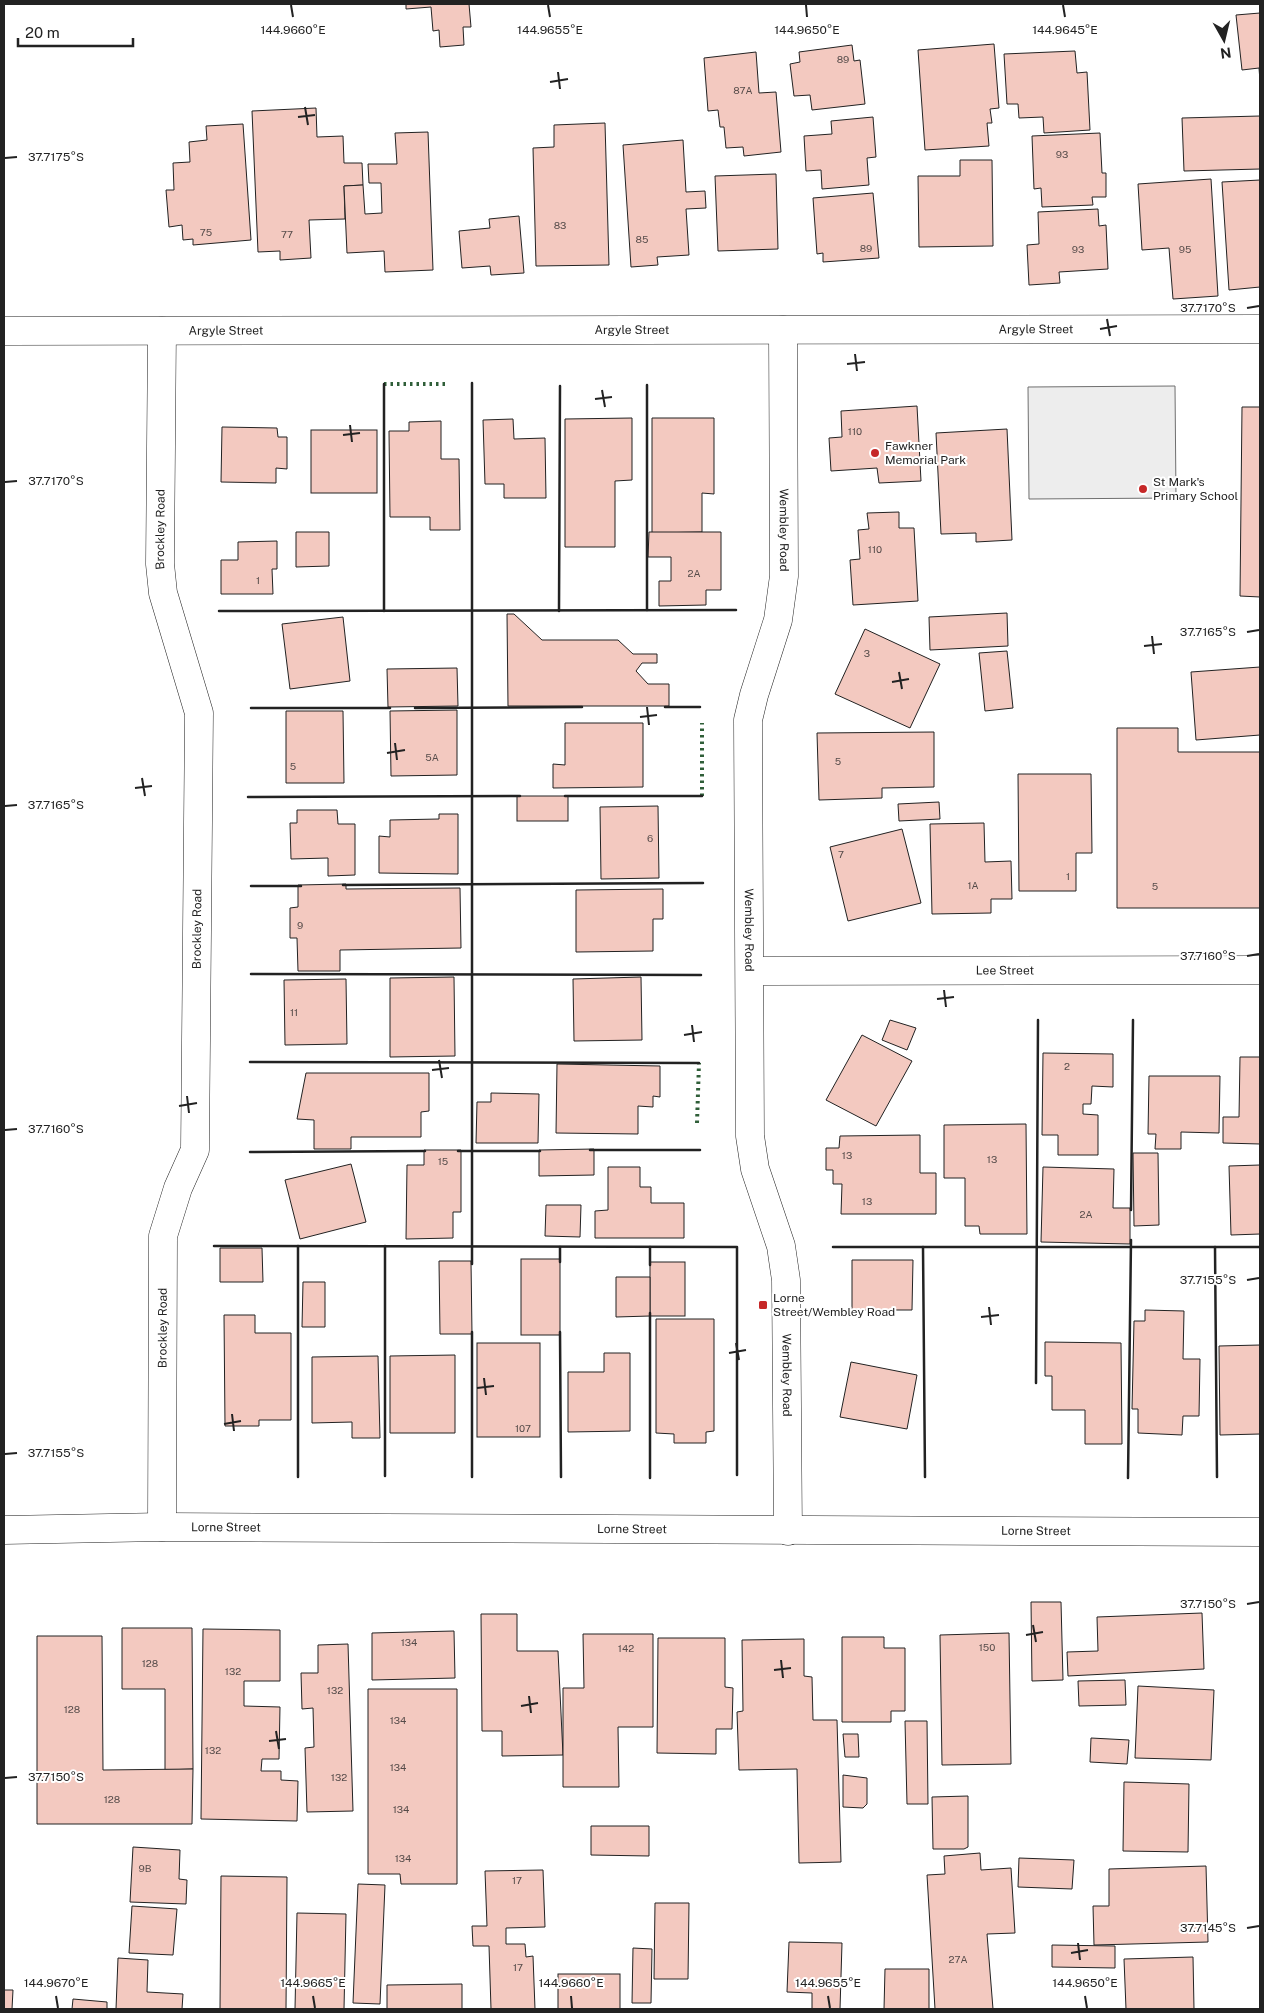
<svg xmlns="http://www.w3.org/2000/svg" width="1264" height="2013" viewBox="0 0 1264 2013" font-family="'Public Sans',sans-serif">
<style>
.parking{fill:#ededed;stroke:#6f6f6f}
.building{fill:#f3c9c0;stroke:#222}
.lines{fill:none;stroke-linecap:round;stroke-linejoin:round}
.minor-casing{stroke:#222;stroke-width:29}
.minor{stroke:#fff;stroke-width:28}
.hedge{stroke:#2f5e38;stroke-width:4;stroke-dasharray:2.5 4;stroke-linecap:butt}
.wall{stroke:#222;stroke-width:2.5}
.ticks{fill:none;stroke:#222;stroke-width:2}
.poi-dot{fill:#c62828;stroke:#fff;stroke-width:2}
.labels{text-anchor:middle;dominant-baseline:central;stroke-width:4;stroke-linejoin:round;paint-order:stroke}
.number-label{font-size:10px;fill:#564c4a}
.street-label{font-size:12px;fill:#222;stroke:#fff}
.poi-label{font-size:12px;fill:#222;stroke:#fff;text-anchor:start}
.ticks-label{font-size:12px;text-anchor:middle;fill:#222;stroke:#fff;stroke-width:4;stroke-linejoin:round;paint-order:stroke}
</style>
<rect width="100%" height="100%" fill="#fff"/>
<!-- parking -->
<path class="parking" d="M1175,386L1176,498L1029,499L1028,387Z"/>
<!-- building -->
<g class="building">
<path d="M406,4H469L471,27H463L464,45L440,47L439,30L433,31L431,7L406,9Z"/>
<path d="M1260,13V81L1259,68L1242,70L1236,15Z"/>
<path d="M994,44L999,108L990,109L992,123H987L989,146L925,150L918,50Z"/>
<path d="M852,45L854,61L860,60L865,104L812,110L810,95L794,96L790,64L800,62L799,52Z"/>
<path d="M1075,51L1077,73L1087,72L1090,130L1044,133L1043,117L1019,118L1018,104H1007L1004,54Z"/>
<path d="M756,52L759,93L776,92L781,152L744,156L743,147L726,148L724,127H720L718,110L708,111L704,58Z"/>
<path d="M316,108L317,137L343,136L344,163H362L363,185L344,186L345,219L309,220L311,258L280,260V251L258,252L252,111Z"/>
<path d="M1260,116V169L1184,171L1182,118Z"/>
<path d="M873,117L876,157L867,158L869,185L822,189L821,170L806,171L804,136L832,134L831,121Z"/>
<path d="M605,123L609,265L536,266L533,148L554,147V125Z"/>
<path d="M243,124L251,240L193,245V239L183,240L182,225L169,227L166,190H174L173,163L190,162L189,142L207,140L206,126Z"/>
<path d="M428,132L433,270L385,272L384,251L347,253L344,186L363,185L365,214L382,213L381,183H369L368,164H397L395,133Z"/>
<path d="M1100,133L1102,173H1106V197H1092L1093,205L1042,207L1041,188L1034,189L1032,136Z"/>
<path d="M683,140L686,192L705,191L706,208L686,209L689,255L657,257L658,265L631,267L623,145Z"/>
<path d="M960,160H992L993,246L919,247L918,176H960Z"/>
<path d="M776,174L778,249L718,251L715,176Z"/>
<path d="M1211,179L1218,296L1173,299L1169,248L1142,250L1138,184Z"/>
<path d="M1260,180V287L1229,290L1222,182Z"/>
<path d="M873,193L879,258L823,262V253L817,254L813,198Z"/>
<path d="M1098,209L1099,226L1106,225L1108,269L1059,272L1060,283L1029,285L1027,245L1039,244L1038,212Z"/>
<path d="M519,216L524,273L491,275L490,266L462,268L459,231L490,228L489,219Z"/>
<path d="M917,406L921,481L879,483L877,468L831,471L829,438L842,437L841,411Z"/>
<path d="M1242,407H1260V597L1240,596Z"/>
<path d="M632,418V480L615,481V547H565V419Z"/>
<path d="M652,418H714V494L702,493V532L652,533Z"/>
<path d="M513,419L514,439L545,438L546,498H504V484H485L483,420Z"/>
<path d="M441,421V459H459L460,530H430V517H390L389,431H409V422Z"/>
<path d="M222,427L277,428L278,437H287V469L276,468V483L221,482Z"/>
<path d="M1007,429L1012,540L976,542V533L941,534L936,433Z"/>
<rect x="311" y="430" width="66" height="63"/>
<path d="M899,512V528H914L918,601L853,605L850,560L860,559L858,530L869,529L867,513Z"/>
<path d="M296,532H329V566L296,567Z"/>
<path d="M649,532H721V590H706V605L659,606V581H671V557H648Z"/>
<path d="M277,541V569H272L273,594H221V560H238V542Z"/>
<path d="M1007,613L1008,646L930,650L929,617Z"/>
<path d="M507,614H514L542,640H618L633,654H657V663H642L636,671L648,684H669V706H508Z"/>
<path d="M343,617L350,681L290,689L282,624Z"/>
<path d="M865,629L940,664L910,728L835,694Z"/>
<path d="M1007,651L1013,708L985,711L979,653Z"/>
<path d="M1260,667V735L1196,740L1191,672Z"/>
<path d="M457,668L458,706L388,707L387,669Z"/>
<path d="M457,710V775L391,776L390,711Z"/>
<path d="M286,711H343L344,783H286Z"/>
<path d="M565,723H643V787L553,788V764L565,765Z"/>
<path d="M1117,728H1178V752H1260V908H1117Z"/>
<path d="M934,732V787L882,788V798L819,800L817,733Z"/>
<path d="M1018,774H1091L1092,853H1076V891H1019Z"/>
<rect x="517" y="796" width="51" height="25"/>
<path d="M939,802L940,819L899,821L898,804Z"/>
<path d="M658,806L659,878L601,879L600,807Z"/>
<path d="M297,810H337L338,824H355V875L328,876V858L291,859L290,823H297Z"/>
<path d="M439,814H458V874L379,873V836L390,837V820L439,819Z"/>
<path d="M984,823L985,862L1011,861L1012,899H991V913L932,914L930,824Z"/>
<path d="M902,829L921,903L848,921L830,847Z"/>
<path d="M346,884V889L460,888L461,948L340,950V971H298L297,938H290V908L298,907V885Z"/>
<path d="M663,889V919H653V951L576,952V890Z"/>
<path d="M454,977L455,1056L390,1057V978Z"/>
<path d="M641,977L642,1040L574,1041L573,979Z"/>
<path d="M346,979L347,1044L285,1045L284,980Z"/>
<path d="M890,1020L916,1028L907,1050L882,1040Z"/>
<path d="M862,1035L912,1061L876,1126L826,1100Z"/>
<path d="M1043,1053L1113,1054V1087L1092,1086L1091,1104H1083V1114L1098,1115V1155H1058V1135H1042Z"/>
<path d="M1240,1057H1260V1144L1223,1143V1117H1239Z"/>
<path d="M557,1064L660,1066V1097L653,1096V1107L638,1106V1134L556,1133Z"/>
<path d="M306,1073H429V1111L421,1112V1137H351V1149H314V1120L297,1119Z"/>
<path d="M1149,1076H1220L1219,1133L1181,1132V1149H1155L1156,1134H1148Z"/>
<path d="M491,1093L539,1094L538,1143H476L477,1102H491Z"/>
<path d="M1026,1124L1027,1234H980L979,1226H965V1178H944V1125Z"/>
<path d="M920,1135V1173H936V1214H841L842,1184H833V1170H826V1148H839L840,1136Z"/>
<path d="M594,1149V1175L539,1176V1150Z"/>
<path d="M424,1150H461V1212H453V1238L406,1239L407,1165H424Z"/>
<path d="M1133,1153H1158L1159,1225L1134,1226Z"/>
<path d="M351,1164L366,1222L300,1239L285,1180Z"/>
<path d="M1260,1165V1234L1231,1235L1229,1166Z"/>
<path d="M608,1167H640V1187H651V1203H684V1238H595V1211L608,1210Z"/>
<path d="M1043,1167L1114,1169L1113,1208H1130V1244L1041,1242Z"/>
<path d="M546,1205H581L580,1237L545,1236Z"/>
<path d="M220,1248H262L263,1282H220Z"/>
<rect x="521" y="1259" width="39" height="76"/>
<path d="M852,1260H913L912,1310H852Z"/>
<path d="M439,1261H471L472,1334H440Z"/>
<rect x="650" y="1262" width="35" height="54"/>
<path d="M616,1277H650V1316L616,1317Z"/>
<path d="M303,1282H325V1327H302Z"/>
<path d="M1145,1310L1184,1311L1183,1359H1200L1199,1416H1183L1182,1435L1138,1433V1409H1132L1134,1321H1145Z"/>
<path d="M224,1315H255V1333H291V1420H259V1426H225Z"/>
<path d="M656,1319H714V1431L706,1432V1443H674V1434L656,1433Z"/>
<path d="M1045,1342L1121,1343L1122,1444H1085V1410H1052V1376H1045Z"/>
<rect x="477" y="1343" width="63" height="94"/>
<path d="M1260,1345V1434L1220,1435L1219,1346Z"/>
<path d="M604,1353H630V1431L568,1432V1372H604Z"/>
<path d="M455,1355V1433H390V1356Z"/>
<path d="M378,1356L380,1438H352V1422L312,1423V1357Z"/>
<path d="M851,1362L917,1375L907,1429L840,1417Z"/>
<path d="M1031,1602H1061L1063,1680L1032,1681Z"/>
<path d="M1202,1613L1204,1669L1068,1676L1067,1652L1098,1651L1097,1617Z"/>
<path d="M481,1614H517V1651H558L563,1755L502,1756V1731H482Z"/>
<path d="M122,1628H192L193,1769L165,1770V1689H122Z"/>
<path d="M203,1629L280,1630V1681H244V1706L280,1707L279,1759H262L261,1771H281V1780L298,1781L297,1821L201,1819Z"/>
<path d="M454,1631L455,1678L372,1680V1633Z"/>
<path d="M1009,1633L1011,1764L942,1765L940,1635Z"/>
<path d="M583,1634H653V1727H618L619,1787H563V1688H584Z"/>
<path d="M37,1636H102L103,1770L193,1769L192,1824H37Z"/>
<path d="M842,1637H884V1648H905V1711H891V1722H842Z"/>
<path d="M658,1638H725V1687L733,1688L732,1729H716V1754L657,1753Z"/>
<path d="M804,1639V1676L812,1677L813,1720H837L841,1862L799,1863L797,1769L739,1770L737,1712L743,1711L742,1640Z"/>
<path d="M348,1644L353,1811L307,1812L305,1748L314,1747L313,1708L302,1709L301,1673H318V1645Z"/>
<path d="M1125,1680L1126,1705L1079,1706L1078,1681Z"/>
<path d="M1138,1686L1214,1690L1211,1760L1135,1758Z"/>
<path d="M368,1689H457V1884H401L400,1874H368Z"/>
<path d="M905,1721H927L928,1804H907Z"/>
<path d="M843,1734H858L859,1757H845Z"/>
<path d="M1091,1738L1129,1740L1127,1764L1090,1762Z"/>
<path d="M843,1775L867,1778V1804L863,1808L843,1807Z"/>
<path d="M1124,1782L1189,1784L1188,1852L1123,1851Z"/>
<path d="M968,1796V1847L964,1849H933L932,1797Z"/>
<path d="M591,1826H649V1856L591,1855Z"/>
<path d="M133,1847L180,1850L179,1879L187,1880L186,1904L130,1902Z"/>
<path d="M980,1853L981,1870L1011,1868L1015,1933L987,1934L993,2009H935L927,1875L945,1874L944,1856Z"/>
<path d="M1019,1858L1074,1860L1072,1889L1018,1887Z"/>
<path d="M1206,1866L1208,1942L1094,1945L1093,1906H1109V1869Z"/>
<path d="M543,1870L545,1927L506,1928V1944H525L526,1957L533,1956L535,2009H491L489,1946H473L472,1926H487L485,1871Z"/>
<path d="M221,1876L287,1877L286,2009H220Z"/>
<path d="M358,1884L385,1885L380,2004L353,2003Z"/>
<path d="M655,1903H689L688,1979H654Z"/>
<path d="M132,1906L177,1909L173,1955L129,1953Z"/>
<path d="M297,1913L346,1914L344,2009H295Z"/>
<path d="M789,1942L842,1943L840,2009H812V1993L787,1992Z"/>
<path d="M1052,1945L1115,1946V1968L1052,1967Z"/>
<path d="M633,1948L652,1949L651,2003H632Z"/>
<path d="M1193,1957L1194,2009H1126L1124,1959Z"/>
<path d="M118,1958L148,1960L147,1992L183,1994L182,2009H116Z"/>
<path d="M885,1969H929V2009H884Z"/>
<rect x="558" y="1974" width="62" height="35"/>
<path d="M462,1984V2009H387V1985Z"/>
<path d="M4,1990H13L12,2009H4Z"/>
<path d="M73,1999L107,2002V2009H72Z"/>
</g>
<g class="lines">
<!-- minor casing -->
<g class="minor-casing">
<g id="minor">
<path id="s1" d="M783,330L784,576L778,620L754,695L748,720L750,1136L755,1169L781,1246L786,1280L788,1531"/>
<path id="s2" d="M4,331L1260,329"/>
<path id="s3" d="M750,971L1260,970"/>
<path id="s4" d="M162,1527L163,1236L178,1188L195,1150L199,713L163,593L160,564L162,331"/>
<path id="s5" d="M4,1530L162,1527L1260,1532"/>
</g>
</g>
<!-- minor -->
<use href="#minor" class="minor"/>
<!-- hedge -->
<g class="hedge">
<path d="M384,384H447"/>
<path d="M702,796V723"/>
<path d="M697,1123L699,1063"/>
</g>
<!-- wall -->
<g class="wall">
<path d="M647,385V610"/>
<path d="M219,611L736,610"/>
<path d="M384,611V384"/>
<path d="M559,611L560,386"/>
<path d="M665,707H700"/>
<path d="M251,708H390"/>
<path d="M415,708L582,707"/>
<path d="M565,796H702"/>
<path d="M248,797L520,796"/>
<path d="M343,885L703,883"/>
<path d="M251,886H301"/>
<path d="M251,974L701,975"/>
<path d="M250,1062L699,1063"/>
<path d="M590,1150H700"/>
<path d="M458,1151H540"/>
<path d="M250,1152L425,1151"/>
<path d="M1131,1210L1133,1020"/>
<path d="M214,1246L737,1247V1475"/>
<path d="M385,1246V1476"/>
<path d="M650,1247V1265"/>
<path d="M833,1247H1260"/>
<path d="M923,1247L925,1477"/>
<path d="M1215,1247L1217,1477"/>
<path d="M560,1262V1247"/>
<path d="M472,1264V383"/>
<path d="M650,1313V1478"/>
<path d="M560,1332L561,1477"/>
<path d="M1036,1383L1038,1020"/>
<path d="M298,1477V1246"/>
<path d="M472,1477V1332"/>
<path d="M1128,1478L1131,1240"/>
</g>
</g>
<!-- ticks -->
<path class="ticks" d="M291,5L293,17M548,5L550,17M806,5L807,17M1063,5L1065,17M558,72L560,89M550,82L568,79M305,107L308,125M298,117L315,115M5,158L17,157M1247,308L1259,306M1107,319L1110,336M1100,329L1117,326M855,354L857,371M847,364L865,362M602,390L605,407M595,399L612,397M350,425L352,442M343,435L360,433M5,482L17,481M1247,632L1259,630M1152,636L1154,654M1144,646L1162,644M899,672L902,689M892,682L909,679M647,707L649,725M640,717L657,715M395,743L397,760M387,753L405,750M142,778L145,796M135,788L152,786M5,806L17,805M1247,956L1259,954M944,990L946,1007M937,999L954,997M692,1025L694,1042M684,1035L702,1032M439,1060L442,1078M432,1070L449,1068M187,1096L189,1113M179,1106L197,1103M5,1130L17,1129M1247,1280L1259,1278M989,1307L991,1325M981,1317L999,1315M736,1343L739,1360M729,1353L746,1350M484,1378L486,1395M477,1388L494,1386M232,1414L234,1431M224,1424L241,1421M5,1454L17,1453M1247,1604L1259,1602M1033,1625L1036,1642M1026,1635L1043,1632M781,1660L783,1678M774,1670L791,1668M529,1696L531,1713M521,1706L538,1703M276,1731L279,1749M269,1741L286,1739M5,1778L17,1777M1247,1928L1259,1926M1078,1943L1080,1960M1071,1953L1088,1950M56,1996L58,2008M313,1996L315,2008M571,1996L572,2008M828,1996L830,2008M1085,1996L1087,2008"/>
<!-- markers -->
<g class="poi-dot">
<circle cx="875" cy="453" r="5"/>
<circle cx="1143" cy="489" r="5"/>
<rect x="758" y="1300" width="10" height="10" rx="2.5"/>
</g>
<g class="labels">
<!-- number labels -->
<g class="number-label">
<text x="843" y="59">89</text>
<text x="743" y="90">87A</text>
<text x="1062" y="154">93</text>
<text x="560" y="225">83</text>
<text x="206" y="232">75</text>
<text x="287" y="234">77</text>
<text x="642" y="239">85</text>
<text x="866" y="248">89</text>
<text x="1078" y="249">93</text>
<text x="1185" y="249">95</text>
<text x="855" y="431">110</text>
<text x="875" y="549">110</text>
<text x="694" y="573">2A</text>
<text x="258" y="580">1</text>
<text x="867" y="653">3</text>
<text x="432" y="757">5A</text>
<text x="838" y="761">5</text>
<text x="293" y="766">5</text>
<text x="650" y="838">6</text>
<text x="841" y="854">7</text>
<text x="1068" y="876">1</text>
<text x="973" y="885">1A</text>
<text x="1155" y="886">5</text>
<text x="300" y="925">9</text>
<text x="294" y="1012">11</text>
<text x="1067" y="1066">2</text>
<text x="847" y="1155">13</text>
<text x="992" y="1159">13</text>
<text x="443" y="1161">15</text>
<text x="867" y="1201">13</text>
<text x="1086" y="1214">2A</text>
<text x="523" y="1428">107</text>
<text x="409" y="1642">134</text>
<text x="987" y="1647">150</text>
<text x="626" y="1648">142</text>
<text x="150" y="1663">128</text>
<text x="233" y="1671">132</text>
<text x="335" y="1690">132</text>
<text x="72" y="1709">128</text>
<text x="398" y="1720">134</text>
<text x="213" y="1750">132</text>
<text x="398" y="1767">134</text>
<text x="339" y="1777">132</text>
<text x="112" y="1799">128</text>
<text x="401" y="1809">134</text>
<text x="403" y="1858">134</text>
<text x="145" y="1868">9B</text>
<text x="517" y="1880">17</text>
<text x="958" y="1959">27A</text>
<text x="518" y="1967">17</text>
</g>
<!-- street labels -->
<g class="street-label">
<text stroke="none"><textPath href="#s2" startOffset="1032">Argyle Street</textPath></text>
<text stroke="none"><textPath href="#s2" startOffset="628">Argyle Street</textPath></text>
<text stroke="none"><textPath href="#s2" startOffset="222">Argyle Street</textPath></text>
<text stroke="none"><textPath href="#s4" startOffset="1009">Brockley Road</textPath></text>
<text stroke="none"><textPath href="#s1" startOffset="200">Wembley Road</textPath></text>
<text stroke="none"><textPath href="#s4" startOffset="604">Brockley Road</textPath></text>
<text stroke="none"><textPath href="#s1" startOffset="605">Wembley Road</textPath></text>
<text stroke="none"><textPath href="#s3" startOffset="255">Lee Street</textPath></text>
<text stroke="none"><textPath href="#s4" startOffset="199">Brockley Road</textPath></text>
<text stroke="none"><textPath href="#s1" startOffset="1055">Wembley Road</textPath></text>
<text stroke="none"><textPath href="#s5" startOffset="222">Lorne Street</textPath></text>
<text stroke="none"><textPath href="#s5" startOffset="628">Lorne Street</textPath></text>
<text stroke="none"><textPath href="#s5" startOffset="1032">Lorne Street</textPath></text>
</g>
<!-- poi labels -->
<g class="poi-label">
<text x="885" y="446">Fawkner<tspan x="885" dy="14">Memorial Park</tspan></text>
<text x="1153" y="482">St Mark's<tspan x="1153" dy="14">Primary School</tspan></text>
<text x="773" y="1298">Lorne<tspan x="773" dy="14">Street/Wembley Road</tspan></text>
</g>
</g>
<g class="ticks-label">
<text x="293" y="34">144.9660°E</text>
<text x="550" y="34">144.9655°E</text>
<text x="807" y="34">144.9650°E</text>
<text x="1065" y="34">144.9645°E</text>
<text x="56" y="161">37.7175°S</text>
<text x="1208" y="312">37.7170°S</text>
<text x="56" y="485">37.7170°S</text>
<text x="1208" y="636">37.7165°S</text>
<text x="56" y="809">37.7165°S</text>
<text x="1208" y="960">37.7160°S</text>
<text x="56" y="1133">37.7160°S</text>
<text x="1208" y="1284">37.7155°S</text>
<text x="56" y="1457">37.7155°S</text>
<text x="1208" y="1608">37.7150°S</text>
<text x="56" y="1781">37.7150°S</text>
<text x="1208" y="1932">37.7145°S</text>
<text x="56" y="1987">144.9670°E</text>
<text x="313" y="1987">144.9665°E</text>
<text x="571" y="1987">144.9660°E</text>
<text x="828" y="1987">144.9655°E</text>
<text x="1085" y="1987">144.9650°E</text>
</g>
<!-- border -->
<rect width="1264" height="2013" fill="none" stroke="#222222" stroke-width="10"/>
<!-- north arrow -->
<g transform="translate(1224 40) rotate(172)" stroke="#ffffff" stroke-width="4" paint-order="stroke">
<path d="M0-4L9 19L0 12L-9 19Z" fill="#222222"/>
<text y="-8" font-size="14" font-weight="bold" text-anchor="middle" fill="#222222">N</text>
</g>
<!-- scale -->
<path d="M18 38v8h115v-8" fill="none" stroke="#222222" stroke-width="2.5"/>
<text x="25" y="38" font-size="15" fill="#222222" stroke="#ffffff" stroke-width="4" paint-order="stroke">20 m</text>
</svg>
